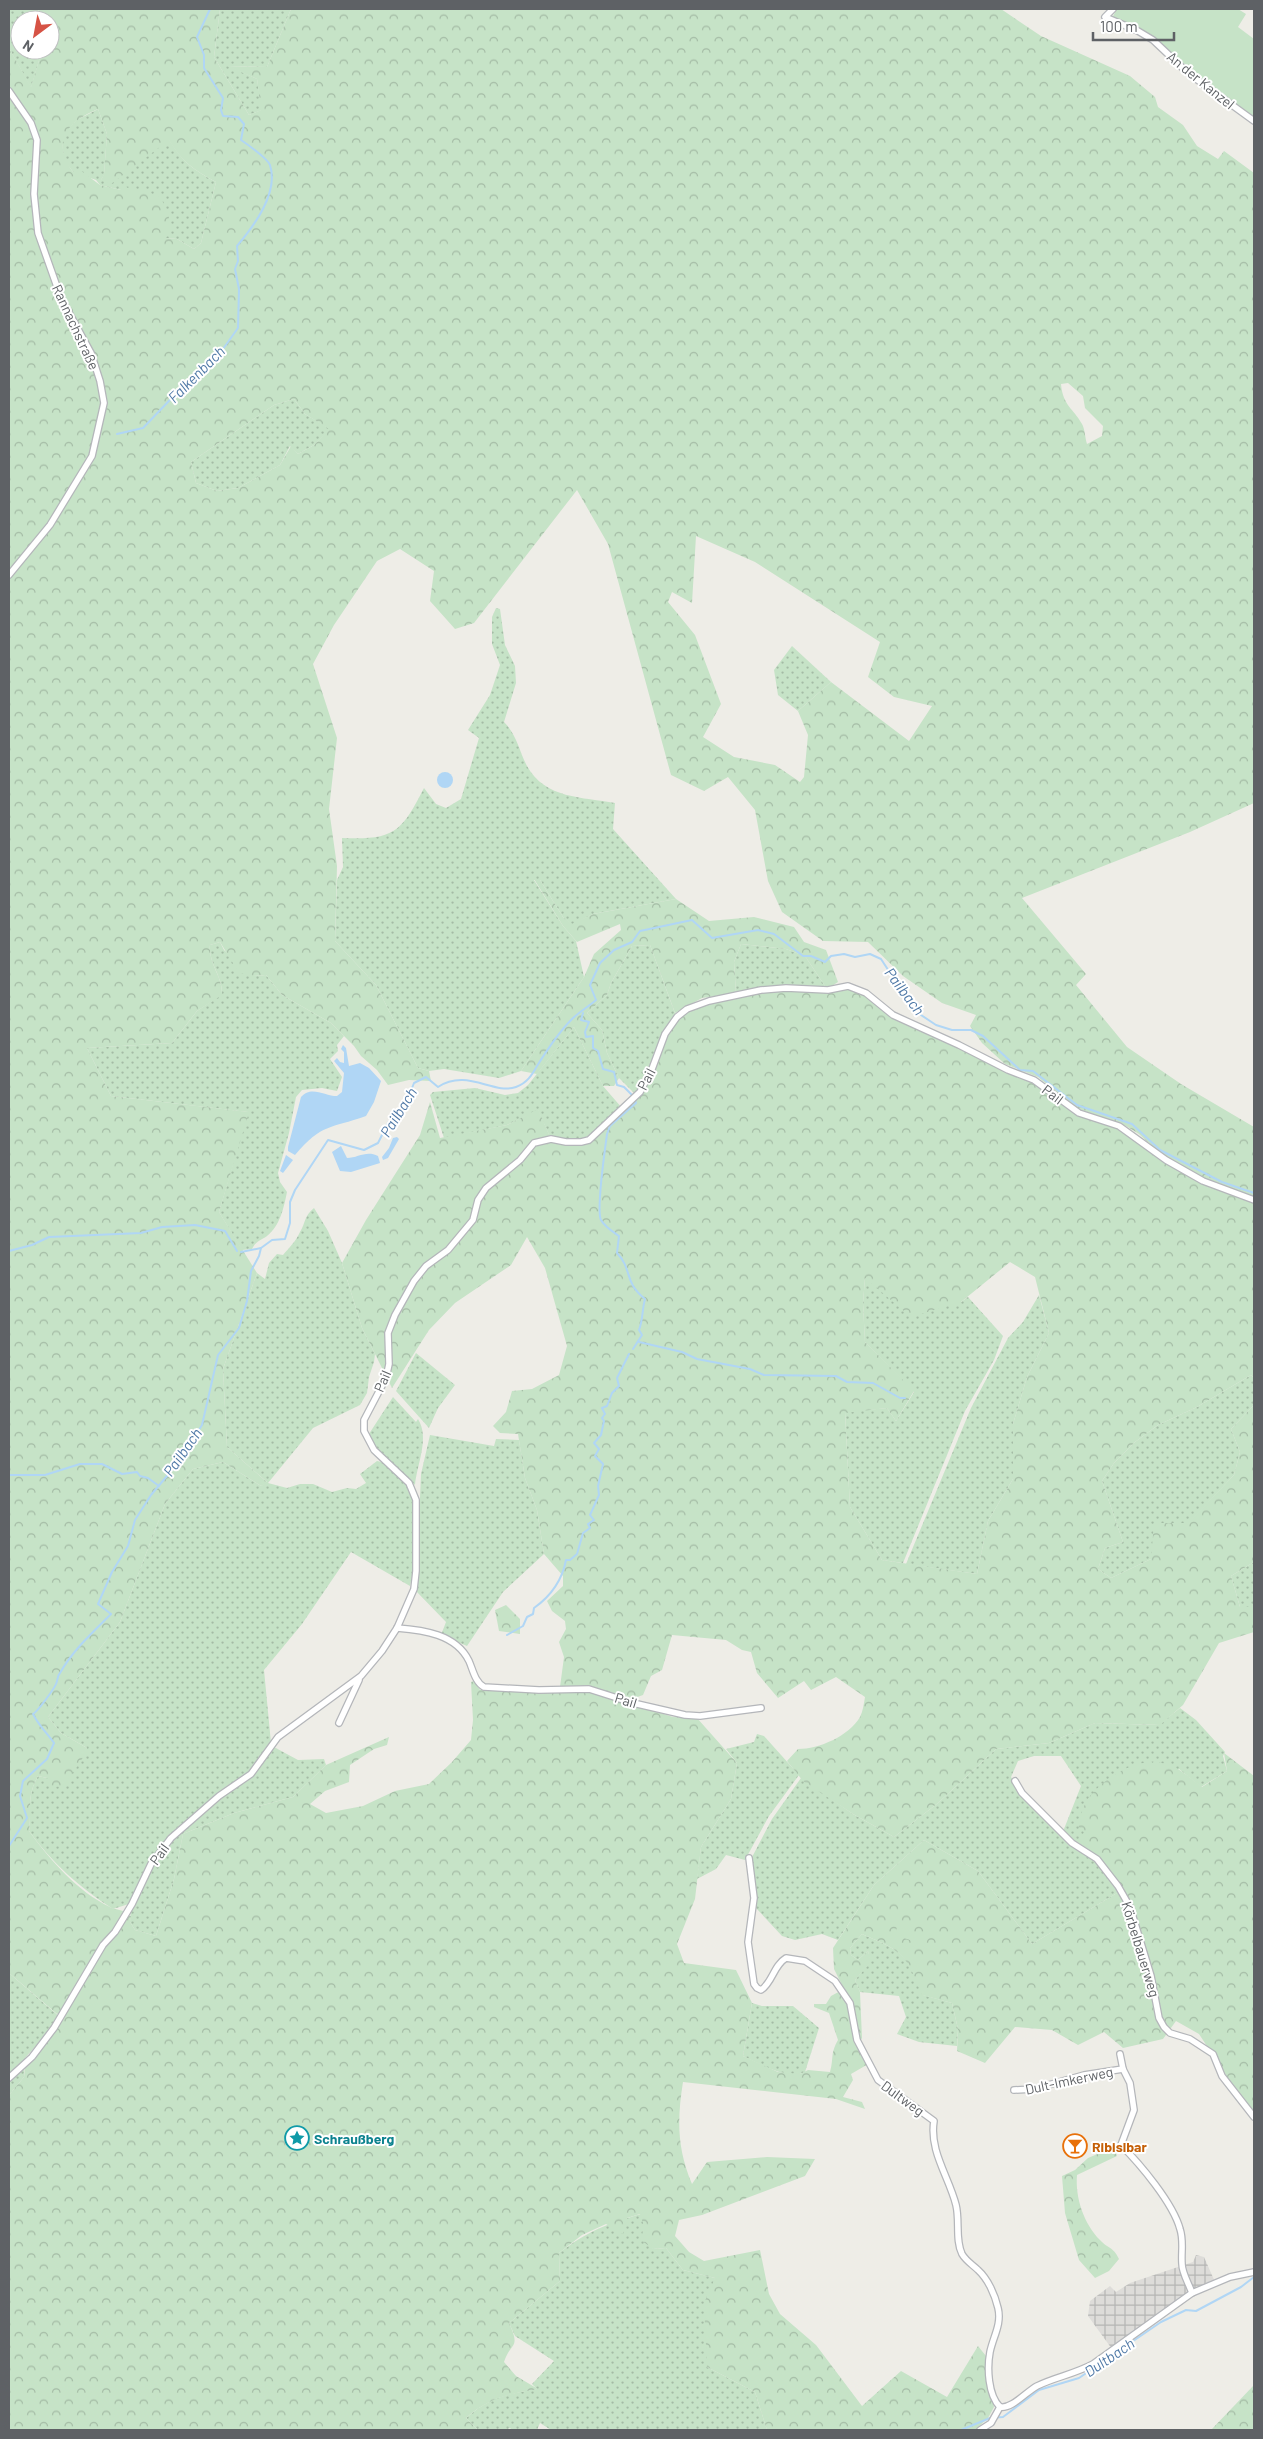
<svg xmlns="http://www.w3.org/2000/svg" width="1263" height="2439" viewBox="0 0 1263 2439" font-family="Barlow,sans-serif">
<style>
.industrial{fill:url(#industrial-grid)}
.grass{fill:url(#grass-dots);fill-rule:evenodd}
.forest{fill:url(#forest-crowns);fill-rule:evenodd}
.garden{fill:#c6e3c7}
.water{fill:#b0d6f5}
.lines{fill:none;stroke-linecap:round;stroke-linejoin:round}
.stream{stroke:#b0d6f5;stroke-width:2}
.minor-casing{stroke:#b4b6ba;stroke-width:8}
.minor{stroke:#fff;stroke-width:5.5}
.labels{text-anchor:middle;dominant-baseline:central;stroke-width:4;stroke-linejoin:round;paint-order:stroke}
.street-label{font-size:14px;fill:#5e6165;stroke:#fff}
.culture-label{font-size:14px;font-weight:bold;fill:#0d838f;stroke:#fff;text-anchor:start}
.food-label{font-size:14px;font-weight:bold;fill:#c56008;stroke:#fff;text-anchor:start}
.water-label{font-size:15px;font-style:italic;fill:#4e78a6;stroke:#fff}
</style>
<defs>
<pattern id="industrial-grid" width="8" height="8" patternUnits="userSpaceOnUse" patternTransform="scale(1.25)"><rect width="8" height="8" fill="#dddcd9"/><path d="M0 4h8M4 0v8" fill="none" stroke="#b6b6b4"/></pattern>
<pattern id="grass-dots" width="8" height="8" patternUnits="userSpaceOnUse" patternTransform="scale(1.25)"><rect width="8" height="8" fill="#c6e3c7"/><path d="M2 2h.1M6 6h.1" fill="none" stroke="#a4bba5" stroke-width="1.8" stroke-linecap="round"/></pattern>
<pattern id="forest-crowns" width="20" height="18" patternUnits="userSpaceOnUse" patternTransform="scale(1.25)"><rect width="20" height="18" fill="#c6e3c7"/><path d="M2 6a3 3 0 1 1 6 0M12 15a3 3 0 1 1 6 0" fill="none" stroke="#a4bba5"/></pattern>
</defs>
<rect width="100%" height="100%" fill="#eeede7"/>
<!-- industrial -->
<path class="industrial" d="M1196,2255L1204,2257L1215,2282L1179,2298L1112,2349L1088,2316L1090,2301L1110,2286L1116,2292L1130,2283L1193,2262Z"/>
<!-- grass -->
<g class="grass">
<path d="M9,9H37L47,20H20V50H42L31,88L9,48Z"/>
<path d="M220,9H291L267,67L229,66L257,79L262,110L249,115L214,57Z"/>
<path d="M98,109L107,134L104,175L101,180L169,139C182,162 194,170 216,182L201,243L194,249L177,239L166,238L121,190L100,185L96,180L73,172L64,160L62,140L67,129L77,120Z"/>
<path d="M294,399L305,414L330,429L314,445L298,454L290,446L280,465L238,488L217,491L196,483L191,462L274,405Z"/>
<path d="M496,608L500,609L505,645L515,666L516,683L504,722C517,735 519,751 527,766C545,799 583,797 615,803L613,829L676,899L593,914L572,925L563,917L540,880H534L563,926L576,941L584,977L521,1071L499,1078L444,1069L429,1071L418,1068L376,985L335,941L337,880L343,867L342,838C394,840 401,833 424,788L436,804L446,808L461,799L479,738L468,730L490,695L500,665L492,644V617Z"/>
<path d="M792,646L831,682L798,711L778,695L774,670Z"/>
<path d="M220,942L224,950L254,976L266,975L282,995L331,1023L344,1036L337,1045L338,1051L330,1059L342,1077L337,1091L322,1088L302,1090L296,1097L289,1133L278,1173L280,1182L287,1192C284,1207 280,1226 267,1236C260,1241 256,1241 252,1249L242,1250L219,1212L248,1112L111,1096L87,1048L172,1043L197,1011L222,994C223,977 208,963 210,945Z"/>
<path d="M741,944L786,949L805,956L827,989L766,987L736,993L734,962Z"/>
<path d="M650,945L676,1016L635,1094L619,1078L607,1053L602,1030L587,1013L607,995L611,983L632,946Z"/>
<path d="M574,1027L603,1086L622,1108C594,1133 590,1145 550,1137L538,1110L507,1125L444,1138L430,1095L433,1092L475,1088L505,1095L518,1093L528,1085Z"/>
<path d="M314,1208L328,1231L342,1263L362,1328L375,1354L374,1362L369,1377L367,1393L360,1405L313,1428L268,1483L287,1488L300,1484H313L332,1492L347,1488L356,1489L366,1483L360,1474L377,1461C389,1463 407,1482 412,1493L413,1570L410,1586L351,1552L302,1624L264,1670L271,1743L249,1772L199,1810L164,1844L132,1903L113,1909C80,1888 52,1863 29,1831C32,1809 26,1797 38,1776L47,1778L87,1748L61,1733L48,1717L120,1622L165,1504L193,1469L223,1462L261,1486L267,1482L227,1447L223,1369L257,1273L265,1279L269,1263L277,1254L283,1255C289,1248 296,1241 300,1232C306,1222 304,1216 314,1208Z"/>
<path d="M865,1278L961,1302L968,1297L1003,1336L994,1360L965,1411L903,1563L882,1560L850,1507L845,1412L887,1408L896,1421L914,1392L865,1342L863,1303Z"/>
<path d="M1039,1295L1049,1333L1027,1377L1013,1424V1479L988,1521L977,1574L906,1564L971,1408L1008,1338L1023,1322Z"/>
<path d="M416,1353L455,1385L438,1408L429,1428L396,1391Z"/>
<path d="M1251,1375L1254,1378V1405L1231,1429L1240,1452L1234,1475L1188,1524L1151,1559L1111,1578L1098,1569L1105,1548L1123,1542L1102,1481L1114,1463L1135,1442L1158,1425L1197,1407Z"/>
<path d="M393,1397L416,1422L418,1419C430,1438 417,1464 415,1485L377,1451L367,1437Z"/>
<path d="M430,1435L494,1446L496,1439L519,1440L525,1478L537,1510L544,1554L503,1592L467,1646L441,1635L446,1622L416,1591L421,1474Z"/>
<path d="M1254,1562V1607H1240L1231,1576Z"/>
<path d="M1180,1708L1196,1720L1225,1752L1223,1756L1227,1771L1201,1787L1179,1769L1084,1832L1099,1859L1122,1890L1032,1944L978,1871L924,1840L874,1885L838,1940L822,1934L795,1940L782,1936L756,1908V1888L750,1861L772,1819L801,1778L853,1814L894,1837L938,1803L996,1749L1049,1743L1095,1723L1159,1725ZM1034,1756H1061L1081,1786L1062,1834L1022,1795L1011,1777L1018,1761Z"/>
<path d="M757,1734L764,1736L799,1775L769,1816L745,1860L726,1855L716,1869L697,1879L701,1847L731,1799L737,1763L726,1749L754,1742Z"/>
<path d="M272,1746L298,1760L324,1759L326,1765L293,1797L234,1813L183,1834L174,1879L156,1936L135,1930L130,1922L131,1908L157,1856L197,1815L249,1776Z"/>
<path d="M862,1934C904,1952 906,1953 923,1995L952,2003L958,2029L957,2046L919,2042L897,2034L906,2017L899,1996L860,1992L855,1980L870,1962L868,1951L858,1960L851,1955L850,1948Z"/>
<path d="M9,1973L61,2018L25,2058L24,2077L9,2095Z"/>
<path d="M752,2003L762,2006H793L819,2028L805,2072C789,2081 758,2063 743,2056Z"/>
<path d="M641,2214L653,2249L666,2248L683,2270L715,2278L707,2367L755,2392L767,2430H551L540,2423L537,2430H512L510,2428L506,2430H478L466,2418C490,2397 507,2394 537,2389L532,2384L554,2361L515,2336L509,2323L560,2281L559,2253C588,2231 606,2224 641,2214Z"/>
</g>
<!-- forest -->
<g class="forest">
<path d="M37,9H220L214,57L249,115L261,110L257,79L227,66L267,67L291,9H1001L1041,36L1130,76L1155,97L1158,107L1183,125L1197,146L1218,159L1224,151L1254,173V803L1190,832L1022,898L1086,974L1076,985L1127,1047L1181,1084L1254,1127V1197L1217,1184L1188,1170L1162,1155L1139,1134L1126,1126L1076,1108L1038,1077L1005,1064L982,1043L970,1026L976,1015L942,1003L903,976L868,942L823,941L782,912L768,881L755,810L728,777L704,791L671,775L608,544L577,490L474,623L455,629L430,601L434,571L400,549L377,561L334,625L313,664L337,738L329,809L337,866L335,941L376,985L418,1068L429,1071L431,1081L409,1080L388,1085L377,1070L361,1056L354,1046L331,1023L282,995L266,975L254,976L239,973L220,942L210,945C208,963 223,977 222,995L197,1011L172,1043L87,1048L111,1096L249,1112L219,1212L257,1273L223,1369L227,1447L268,1483L261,1486L223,1462L193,1469L165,1504L120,1622L48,1717L61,1733L87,1748L84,1756L64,1786L52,1787L47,1778L38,1776C26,1797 32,1809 29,1831C50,1860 78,1892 110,1907C115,1910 120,1909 125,1912L60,2013L57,2014L9,1973V48L31,87L42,50H50V20ZM98,109L107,134L104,174L101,180L111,184L169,140C182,162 194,170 216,182L201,243L194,249L177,239L166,238L171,224L161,197L138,189L126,187L121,190L100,185L80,170L73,172C51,141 67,122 98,109ZM1068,383L1083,396L1085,408L1103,426L1102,436L1087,444C1085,438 1085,429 1082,424C1073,408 1063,406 1061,384ZM294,399L305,414L329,429L314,445L298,454L291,446L280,465L238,488L217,491L196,483L191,462L274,405ZM696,536L755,562L880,642L868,677L894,697L932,706L909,741L831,682L798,711L808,735L804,777L800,782L775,765L734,757L703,737L721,704L695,635L668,602L672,592L692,603Z"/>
<path d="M534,879L540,880L563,917L572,924L593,914L676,899L709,921L754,917L794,927L804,942L826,950L838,982L827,989L805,956L786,949L741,944L734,962L736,993L702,998L675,1013L650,945L632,946L611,983L607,995L587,1013L602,1030L607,1053L619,1078L614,1086H603L574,1027L537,1074L521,1071L584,977L594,954L621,930L620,924L577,942L563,926Z"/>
<path d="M843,986L857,988L893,1015L1025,1076L1073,1109L1107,1121L1203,1181L1254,1200V1378L1251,1375L1197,1407L1158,1425L1135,1442L1114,1463L1102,1481L1123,1542L1105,1548L1098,1569L1111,1578L1151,1559L1154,1523H1188L1234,1475L1240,1452L1231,1429L1254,1405V1562L1231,1576L1240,1607H1254V1632L1219,1643L1183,1705L1160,1725L1095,1723L1049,1743L996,1749L938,1803L894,1837L853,1814L803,1781L787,1761L798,1749C819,1749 849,1736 860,1717C863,1711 864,1703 865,1697L836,1677L811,1690L804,1681L778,1698L757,1673L751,1652L742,1650L726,1640L672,1635L662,1670L651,1676L643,1695L629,1700L594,1687H560L564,1657L559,1642L566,1629L565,1621L552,1611L547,1601L563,1586V1576L544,1554L537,1510L525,1478L518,1434L500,1433L493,1426L506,1412L512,1391L532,1389L559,1375L567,1346L545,1268L527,1237L511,1265L455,1303L429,1330L392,1388L362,1328L342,1263L366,1220L420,1135L430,1102L440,1138L507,1125L538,1109L551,1139L566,1142L589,1139L640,1092L665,1034L687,1009L761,990H818ZM1010,1262L1035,1277L1049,1333L1027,1377L1013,1424V1479L988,1521L977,1574L882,1560L850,1507L845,1413L887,1408L896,1421L914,1391L865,1342L863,1303L865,1278L911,1317L961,1302Z"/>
<path d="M506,1605L520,1619V1634L499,1631L495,1610Z"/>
<path d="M474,1681L480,1690L594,1692L673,1717L697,1718L737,1763L731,1799L701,1847L695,1899L677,1944L684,1963L736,1970L752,2003L743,2056L778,2072L800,2074L808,2070L830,2072C834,2058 830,2054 838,2040L829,2013L814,2007V2004H826L831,1996L844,1989L834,1969L833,1948L874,1885L924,1840L978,1871L1032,1944L1122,1890L1099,1859L1079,1844L1084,1832L1077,1825C1081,1816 1084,1803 1090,1796C1106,1777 1139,1755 1166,1764C1180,1768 1190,1778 1202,1787L1227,1771L1224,1753L1254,1776V2112L1228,2078L1199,2034L1176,2021L1163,2039L1123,2048L1104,2032L1078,2045L1052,2030L1015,2027L985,2063L957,2051L958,2029L952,2003L922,1995C906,1954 904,1952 862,1934L850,1948L851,1955L858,1960L868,1951L871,1962L855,1980L860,1992L862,2038L860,2042L870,2063L851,2074L853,2080L843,2097L862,2102L865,2109L836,2099L683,2082C677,2120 677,2148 692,2184L707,2162L767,2157L815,2159L805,2176L702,2215L679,2220L675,2236L689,2252L704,2261L760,2250L769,2294L780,2314L816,2345L862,2406L901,2371L947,2397L978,2346L986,2356L987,2381L994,2407L988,2418L975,2430H767L755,2392L707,2367L704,2303L715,2278L683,2270L666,2248L653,2249L641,2240L644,2226L640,2214L627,2218L623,2234L606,2224L582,2235L559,2253L560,2281L509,2323C521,2349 511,2341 504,2362L516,2376L538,2389C508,2394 489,2398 466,2418L478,2430H9V2095L24,2077L25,2068C60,2034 77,1986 104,1946C111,1935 119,1925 127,1915L131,1916L130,1922L135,1930L156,1936L174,1879L183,1834L234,1813L293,1797L326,1765L389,1737L387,1745L374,1749L350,1765L349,1782L325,1791L310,1804L326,1813L363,1806L395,1791L429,1784L452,1762L471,1740L473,1720L471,1682Z"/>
<path d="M1114,2147L1117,2156L1077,2175C1075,2198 1084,2224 1100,2240C1108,2249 1113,2246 1119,2259L1109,2271L1095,2278L1079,2260L1065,2213L1062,2176L1075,2170L1088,2158Z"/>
<path d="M1254,2385V2430H1211Z"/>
</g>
<!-- garden -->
<g class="garden">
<path d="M1117,9H1238L1246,14L1238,27L1254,39V117C1241,107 1226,98 1213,88C1176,58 1158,36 1112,18Z"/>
<path d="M897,1927L915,1933L913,1941L895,1935Z"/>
</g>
<!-- water -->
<g class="water">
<circle cx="445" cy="780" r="8"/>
<path d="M343,1045L346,1048L349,1066L360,1063L369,1068L381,1081L374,1102L366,1116C330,1129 322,1123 295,1155L288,1151V1147L301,1097C311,1085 325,1096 337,1096L342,1092L344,1073L334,1061L337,1058L340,1062L344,1063V1052L341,1049Z"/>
<path d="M397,1137L399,1139L388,1158L383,1160L382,1157L389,1148L393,1138Z"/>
<path d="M341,1146L347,1158C358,1158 366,1150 378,1156L380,1163L351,1172L340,1171L332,1152Z"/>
<path d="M286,1155L293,1160L283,1173L280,1171Z"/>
</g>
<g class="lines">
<!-- stream -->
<g class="stream">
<path d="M117,434L143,428L189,380L196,376L209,361L218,356L238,328L239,289L235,269L238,261L237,246C254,226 279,193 270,165C268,159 247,144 241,140L244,124L238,117L223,116L221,110L223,98L204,68V55L197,37L210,9"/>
<path d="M583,1013L581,1020L589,1022L585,1032L586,1037L593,1036V1048L598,1051L603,1069L614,1072L617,1085L624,1087L633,1096"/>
<path d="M9,1251L32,1245L49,1237L141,1233L162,1227L195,1225L225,1231L237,1251"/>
<path d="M241,1252L261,1248"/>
<path d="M639,1342L682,1352L697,1359L750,1369L764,1375L836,1376L847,1382L873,1383L900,1398H905"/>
<path d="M633,1349L642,1335L639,1330C643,1320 642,1310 645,1299C623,1281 633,1270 617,1253L619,1236C612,1231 605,1227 601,1220C596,1210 605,1149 607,1134L610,1126L636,1103L635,1100"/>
<path d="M9,1475H45L80,1464H102L122,1474L137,1472L140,1476L148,1478L159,1486"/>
<path d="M507,1635L523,1626L527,1617L533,1614L534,1608C551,1596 562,1581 566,1560H570L577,1554L583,1533L590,1528L588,1524L594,1520L590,1515L599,1495L598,1486L603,1464L595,1456L599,1449L594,1443L601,1435L604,1421L602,1418L605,1414L602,1408L607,1406L612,1393L619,1386L617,1378L629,1354"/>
<path d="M9,1846L27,1818L20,1796L23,1781L47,1759L54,1743C47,1733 39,1726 33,1714C38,1711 54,1689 56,1684C58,1680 57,1676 60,1673C73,1650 93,1632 111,1614L98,1604L112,1572L128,1546L135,1520L151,1495L177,1464L202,1425L218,1355L239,1328L247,1301L251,1271L259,1256L261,1248L272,1240L285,1239L290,1223V1202L295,1190L328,1140L364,1150L378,1143L388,1123L408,1098L414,1083L426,1077L438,1087C467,1068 493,1095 516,1087C527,1083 532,1075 537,1066C547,1050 558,1033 572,1019C579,1012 588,1007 596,1000L590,985L600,963L614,950L632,942L640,931L692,920L712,938L758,930L774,934L803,956H811L825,962L831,956L844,954L855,957L870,954L881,959L915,1011L936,1025L952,1030H971L983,1036L1020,1070L1033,1071L1077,1105L1132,1124L1160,1150L1222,1182L1254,1193"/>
<path d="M961,2430L990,2418L1003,2417L1039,2390L1079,2378L1161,2322L1186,2310L1196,2311L1241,2287L1254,2277"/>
</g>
<!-- minor casing -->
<g class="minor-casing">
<g id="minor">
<path d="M1113,9L1105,17L1138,31L1153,40L1188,73L1254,121"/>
<path d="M9,91L31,123L37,140L34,194L38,233L61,298L91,353L100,381L104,403L92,456L50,525L9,575"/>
<path d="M397,1628C423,1630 456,1634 469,1661C473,1670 475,1682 484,1687L539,1690L589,1689L633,1703L685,1715L700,1716L761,1708"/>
<path d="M339,1723L359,1680"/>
<path d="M1015,1781L1022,1793L1072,1843L1097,1859L1118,1886L1130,1907L1151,1976L1159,2018L1164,2027L1170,2033L1190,2039L1213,2054L1222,2076L1254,2117"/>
<path d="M749,1858L754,1898L748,1942L754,1984L757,1988L761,1990C773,1982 773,1966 786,1958L805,1961L835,1981L850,2003L857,2040L878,2080L934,2121C929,2151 949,2177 956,2205C960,2221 955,2240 962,2254C966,2261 973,2265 978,2270C988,2279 995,2295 998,2308C1002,2324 993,2337 990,2352C987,2368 988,2395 1000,2407"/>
<path d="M1120,2054L1123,2069L1130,2083L1134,2110L1121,2145C1140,2164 1173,2203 1180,2229C1184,2241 1181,2252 1182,2264C1182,2273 1189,2284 1192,2293"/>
<path d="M9,2078L32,2057L54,2028L103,1945L115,1932L132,1904L151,1864L171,1838L219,1796L251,1774L278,1737L361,1676L382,1651L397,1628L414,1589L416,1571V1500L409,1483L374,1450L364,1431V1420L386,1378L389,1364L388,1333L395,1315L414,1281L426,1266L448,1250L473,1220L478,1200L486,1188L520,1160L534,1143L551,1139L566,1142H581L589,1140L640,1092L652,1069L665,1034L677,1017L687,1009L709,1001L761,990L786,988L828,990L848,986L866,993L893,1015L959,1045L1008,1070L1034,1080L1079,1113L1119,1126L1166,1160L1203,1181L1254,1200"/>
<path d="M1014,2090L1034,2089L1084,2075L1123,2069"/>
<path d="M1000,2407C1012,2409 1026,2392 1037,2386C1055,2377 1075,2374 1093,2364L1192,2293L1230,2277L1254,2272"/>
<path d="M980,2430L991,2423L1000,2407"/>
</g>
</g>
<!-- minor -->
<use href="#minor" class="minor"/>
</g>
<!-- icons -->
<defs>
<g id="sight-ring" transform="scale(1.25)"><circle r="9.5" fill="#fff" stroke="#0f9aa8" stroke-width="1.5"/><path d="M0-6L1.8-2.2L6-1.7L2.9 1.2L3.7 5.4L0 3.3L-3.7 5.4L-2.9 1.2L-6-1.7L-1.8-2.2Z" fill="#0f9aa8"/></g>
<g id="bar-ring" transform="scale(1.25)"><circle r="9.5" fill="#fff" stroke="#e8710a" stroke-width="1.5"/><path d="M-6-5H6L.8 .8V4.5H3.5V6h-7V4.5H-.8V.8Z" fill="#e8710a"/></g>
</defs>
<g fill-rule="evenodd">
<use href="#sight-ring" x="297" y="2138"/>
<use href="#bar-ring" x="1075" y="2146"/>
</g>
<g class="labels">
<!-- street labels -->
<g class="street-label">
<text transform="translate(1201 80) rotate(39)">An der Kanzel</text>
<text transform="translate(76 327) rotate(65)">Rannachstraße</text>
<text transform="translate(646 1079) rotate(-63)">Pail</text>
<text transform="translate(1053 1094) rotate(37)">Pail</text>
<text transform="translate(382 1381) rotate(-67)">Pail</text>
<text transform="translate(626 1700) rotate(17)">Pail</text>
<text transform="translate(159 1854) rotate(-54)">Pail</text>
<text transform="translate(1141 1949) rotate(73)">Körbelbauerweg</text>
<text transform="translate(1069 2080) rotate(-12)">Dult-Imkerweg</text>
<text transform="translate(903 2098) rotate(36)">Dultweg</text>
</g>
<!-- culture labels -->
<g class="culture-label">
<text x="314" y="2138">Schraußberg</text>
</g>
<!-- food labels -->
<g class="food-label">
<text x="1092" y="2146">Ribislbar</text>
</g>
<!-- water labels -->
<g class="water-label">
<text transform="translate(196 374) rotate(-45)">Falkenbach</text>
<text transform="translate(905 991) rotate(53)">Pailbach</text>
<text transform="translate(398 1112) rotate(-58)">Pailbach</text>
<text transform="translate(182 1452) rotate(-55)">Pailbach</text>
<text transform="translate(1109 2357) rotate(-34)">Dultbach</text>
</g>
</g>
<!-- border -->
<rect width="1263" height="2439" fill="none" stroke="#5e6165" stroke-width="20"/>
<!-- north arrow -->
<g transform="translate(35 35) rotate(212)"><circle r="24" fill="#ffffff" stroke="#bfc0c1"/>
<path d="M0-4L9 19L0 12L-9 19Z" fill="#d65345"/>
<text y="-8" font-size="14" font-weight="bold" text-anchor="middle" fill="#5e6165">N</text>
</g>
<!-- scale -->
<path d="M1093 32v8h81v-8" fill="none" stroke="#5e6165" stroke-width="2.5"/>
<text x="1100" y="32" font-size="15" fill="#5e6165" stroke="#ffffff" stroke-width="4" paint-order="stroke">100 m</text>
</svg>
